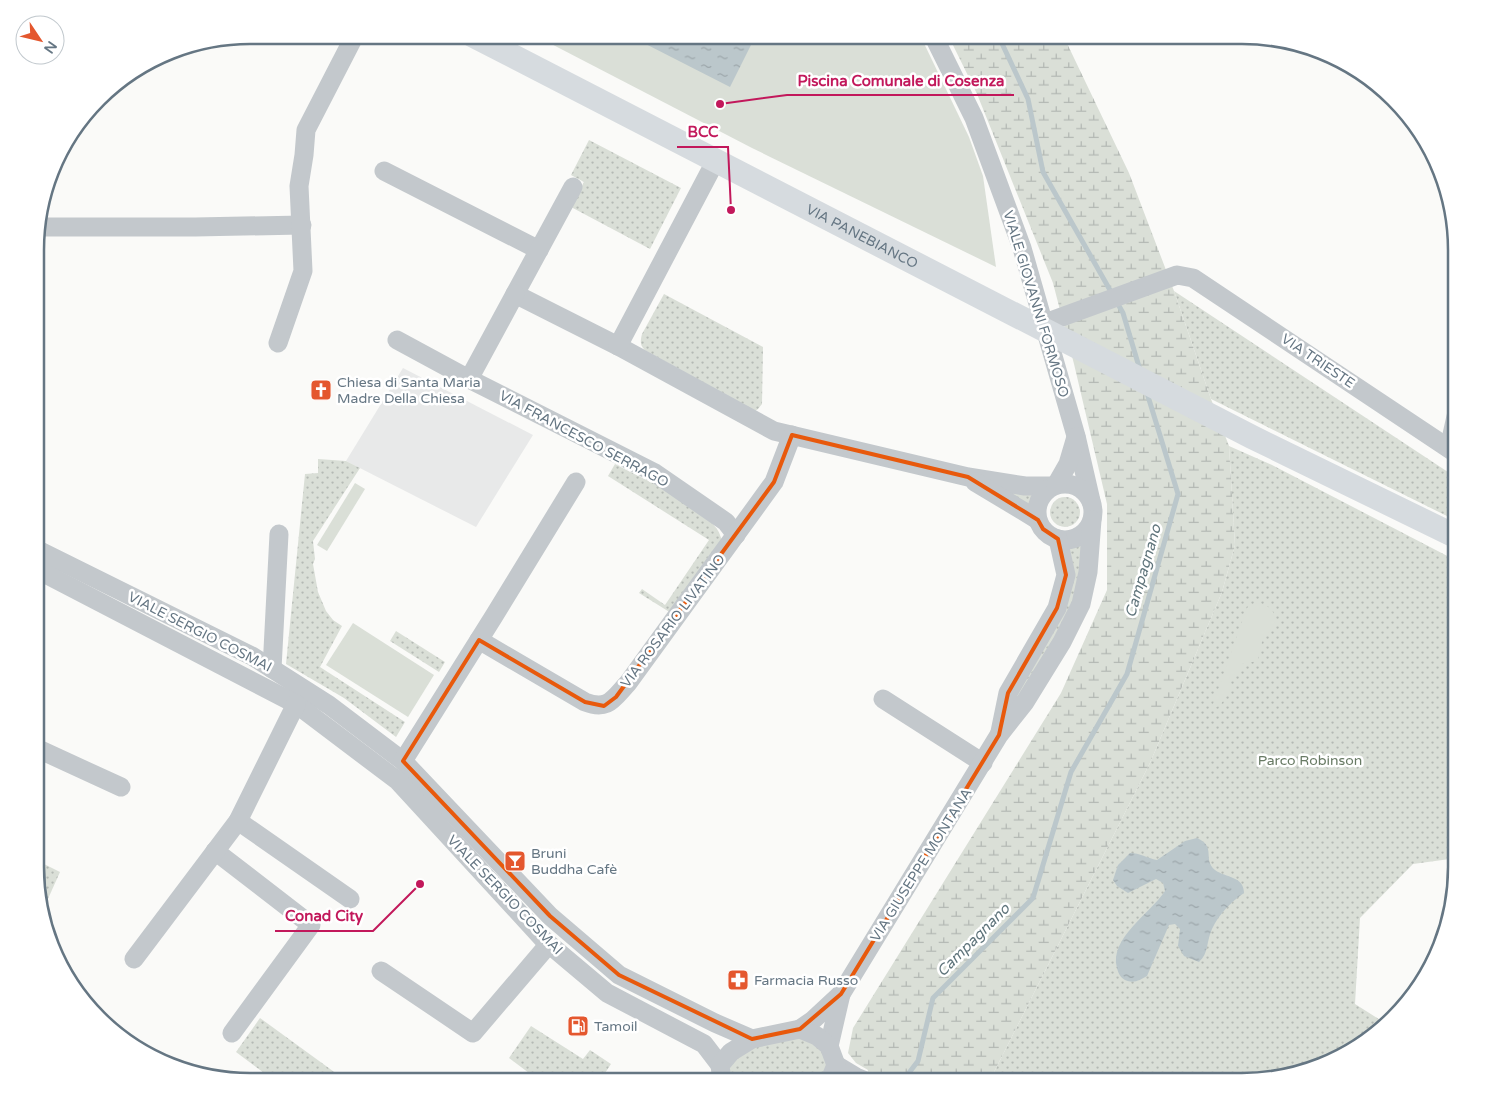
<svg xmlns="http://www.w3.org/2000/svg" width="1492" height="1117" viewBox="0 0 1492 1117" font-family="'Varela Round',sans-serif">
<style>
.built{fill:#e8e9e9}
.grass{fill:url(#grass-dots)}
.wetland{fill:url(#wetland-marsh)}
.garden{fill:#dadfd7}
.water{fill:url(#water-ripples)}
.lines{fill:none;stroke-linecap:round;stroke-linejoin:round}
.stream{stroke:#bbc7cb;stroke-width:5}
.minor{stroke:#c3c8cc;stroke-width:19}
.major{stroke:#d6dbdf;stroke-width:24}
.marked{fill:none;stroke:#e8590c;stroke-width:4;stroke-linejoin:round}
.labels{text-anchor:middle;dominant-baseline:central;stroke-width:5;stroke-linejoin:round;paint-order:stroke}
.street-label{font-size:14px;fill:#657683;stroke:#fff}
.poi-label{font-size:14px;fill:#657683;stroke:#fff;text-anchor:start}
.park-label{font-size:14px;fill:#687a64;stroke:#fff}
.water-label{font-size:15px;font-style:italic;fill:#60757c;stroke:#fff}
.rim{fill:none;stroke:#657683;stroke-width:2.5}
.leader{fill:none;stroke:#c2185b;stroke-width:2}
.callout-dot{fill:#c2185b;stroke:#fff;stroke-width:2}
.callout-label{font-size:15px;text-anchor:middle;font-weight:bold;fill:#c2185b;stroke:#fff;stroke-width:5;stroke-linejoin:round;paint-order:stroke}
</style>
<defs>
<pattern id="grass-dots" width="8" height="8" patternUnits="userSpaceOnUse" patternTransform="scale(1.25)"><rect width="8" height="8" fill="#dadfd7"/><path d="M2 2h.1M6 6h.1" fill="none" stroke="#b4b9b4" stroke-width="1.8" stroke-linecap="round"/></pattern>
<pattern id="wetland-marsh" width="20" height="14" patternUnits="userSpaceOnUse" patternTransform="scale(1.25)"><rect width="20" height="14" fill="#dadfd7"/><path d="M1 5h8M5 5V1M11 12h8M15 12V8" fill="none" stroke="#b4b9b4"/></pattern>
<pattern id="water-ripples" width="26" height="14" patternUnits="userSpaceOnUse" patternTransform="scale(1.25)"><rect width="26" height="14" fill="#bbc7cb"/><path d="M2 4q2-2 4 0t4 0M15 11q2-2 4 0t4 0" fill="none" stroke="#9ca6aa"/></pattern>
</defs>
<rect width="100%" height="100%" fill="#fafaf8"/>
<!-- built -->
<path class="built" d="M403,368L533,435L476,527L346,461Z"/>
<!-- grass -->
<g class="grass">
<path d="M589,140L681,188L650,249L571,207L584,182L571,175Z"/>
<path d="M1174,291L1457,478V521L1211,399Z"/>
<path d="M664,294L763,347L762,404L758,409L755,411L646,351C640,346 640,342 642,334Z"/>
<path d="M1229,446L1272,465L1457,561V858L1413,864L1360,918L1355,1004L1385,1023L1337,1060L1242,1082H989L1150,763L1222,592L1235,545Z"/>
<path d="M318,459L346,461L360,468L313,541L315,559L313,564L318,592L326,611L333,620L342,626L320,667L405,722L396,737L344,698L286,664L305,474L318,473Z"/>
<path d="M615,464C645,480 697,501 717,529C720,533 721,539 723,543L671,613L639,593L642,589L665,605L709,540L608,476Z"/>
<path d="M986,484L1045,489L1036,499L1034,511Z"/>
<circle cx="1065" cy="512" r="15"/>
<path d="M1086,535L1076,601L1021,699L1008,709L1044,640L1063,543L1075,542Z"/>
<path d="M396,631L445,662L439,672L390,641Z"/>
<path d="M36,860L60,872L43,910L35,882Z"/>
<path d="M260,1018L348,1082H276L236,1052Z"/>
<path d="M531,1026L583,1059L590,1050L611,1064L599,1082H541L509,1058Z"/>
<path d="M800,1033L815,1039L832,1065L826,1082H726L733,1055Z"/>
</g>
<!-- wetland -->
<path class="wetland" d="M948,35H1063L1129,173L1174,291L1211,399L1229,446L1235,545L1222,592L1150,763L989,1082H866L868,1070L856,1063L848,1053L853,1028L1061,693L1107,590V504L1074,364L1053,283L977,94Z"/>
<!-- garden -->
<g class="garden">
<path d="M534,35H920L969,137L983,176L996,267L752,148Z"/>
<path d="M355,483L365,489L327,551L317,545Z"/>
<path d="M1257,603C1270,604 1280,615 1272,628C1270,632 1266,634 1264,637C1260,644 1261,653 1257,661L1242,664L1237,674L1230,677L1229,693L1220,705L1211,710L1246,610L1249,605Z"/>
<path d="M353,623L434,675L408,717L326,665Z"/>
</g>
<!-- water -->
<g class="water">
<path d="M628,35H756L730,87Z"/>
<path d="M1197,838C1217,847 1202,859 1215,870C1226,878 1244,876 1244,893C1231,902 1219,914 1212,929C1206,942 1209,953 1199,962L1184,956L1178,946L1180,929L1175,924L1169,925L1147,976C1140,980 1134,984 1125,980C1121,978 1118,973 1117,968C1109,938 1150,914 1165,891L1163,883L1156,879L1128,893L1117,886L1113,880L1118,865L1130,853C1140,853 1147,858 1157,860L1185,841Z"/>
</g>
<g class="lines">
<!-- stream -->
<g class="stream">
<path d="M998,35L1028,99L1043,172L1123,313L1140,370"/>
<path d="M902,1082L918,1061L933,998L1033,898L1071,772L1127,674L1178,494L1147,393"/>
</g>
<!-- minor -->
<g class="minor">
<path d="M933,35L974,118L1022,248L1076,436L1091,501"/>
<path d="M384,171L539,250"/>
<path d="M573,187L515,294L618,346L774,431L968,477L1025,486H1053"/>
<path d="M37,227H195L302,225"/>
<path d="M1037,326L1177,275L1193,278L1457,454"/>
<path d="M397,340L469,379L655,473L726,522L736,535"/>
<path d="M278,343L303,271L299,186L304,155L306,130L355,35"/>
<path d="M618,346L716,160"/>
<path d="M469,379L515,294"/>
<path d="M1449,448L1457,412"/>
<path d="M975,482L1038,520"/>
<circle cx="1065" cy="512" r="28"/>
<path d="M1056,485L1068,464L1076,437"/>
<path d="M36,549L252,656L329,705L403,761L550,916L619,975L715,1023L752,1039"/>
<path d="M36,569L296,704L398,781L544,940L607,993L704,1044L720,1065"/>
<path d="M479,640L585,702C608,711 613,699 628,683L774,482L792,435"/>
<path d="M272,669L279,534"/>
<path d="M883,699L983,763"/>
<path d="M1000,732L1008,693L1057,608L1066,575L1058,539"/>
<path d="M36,748L121,787"/>
<path d="M403,761L494,616L576,482"/>
<path d="M238,821L350,899"/>
<path d="M215,851L311,925L232,1033"/>
<path d="M134,959L238,821L296,704"/>
<path d="M381,971L473,1033L549,944"/>
<path d="M800,1029L813,1020L841,994L999,735L1025,702L1062,642L1081,604L1088,572L1092,520"/>
<path d="M829,1046L841,994"/>
<path d="M836,1065L856,1077L868,1082"/>
<path d="M722,1082L720,1065L731,1052L752,1039L800,1029L817,1036L829,1046L836,1065L829,1082"/>
</g>
<!-- major -->
<path class="major" id="s1" d="M472,35L1252,437L1457,537"/>
</g>
<!-- marked area -->
<path class="marked" d="M792,435L968,477L1038,520L1043,529L1058,539L1066,575L1057,608L1008,693L999,735L841,994L800,1029L752,1039L619,975L550,916L403,761L479,640L585,702L604,706L616,697L774,482Z"/>
<!-- icons -->
<defs>
<g id="church-square" transform="scale(1.125)"><rect x="-9" y="-9" width="18" height="18" rx="4" fill="#e4572e" stroke="#fff"/><path d="M-1.2-6h2.4v3.5h3.3v2.4h-3.3V6h-2.4V-.1h-3.3v-2.4h3.3Z" fill="#fff"/></g>
<g id="bar-square" transform="scale(1.125)"><rect x="-9" y="-9" width="18" height="18" rx="4" fill="#e4572e" stroke="#fff"/><path d="M-6-5H6L.8 .8V4.5H3.5V6h-7V4.5H-.8V.8Z" fill="#fff"/></g>
<g id="pharmacy-square" transform="scale(1.125)"><rect x="-9" y="-9" width="18" height="18" rx="4" fill="#e4572e" stroke="#fff"/><path d="M-2-6h4v4h4v4h-4v4h-4v-4h-4v-4h4Z" fill="#fff"/></g>
<g id="fuel-square" transform="scale(1.125)"><rect x="-9" y="-9" width="18" height="18" rx="4" fill="#e4572e" stroke="#fff"/><path d="M-5.5-6h7V0h2V4h1.3V-2.5L3-4.5l.8-.8L6-3V5H2.5V1h-1V6h-7ZM-4.2-4.7v3.2H.2V-4.7Z" fill="#fff"/></g>
</defs>
<g fill-rule="evenodd">
<use href="#church-square" x="321" y="390"/>
<use href="#bar-square" x="515" y="861"/>
<use href="#pharmacy-square" x="738" y="980"/>
<use href="#fuel-square" x="578" y="1026"/>
</g>
<g class="labels">
<!-- street labels -->
<g class="street-label">
<text stroke="none"><textPath href="#s1" startOffset="439">VIA PANEBIANCO</textPath></text>
<text transform="translate(1036 304) rotate(73)">VIALE GIOVANNI FORMOSO</text>
<text transform="translate(1318 361) rotate(34)">VIA TRIESTE</text>
<text transform="translate(584 439) rotate(28)">VIA FRANCESCO SERRAGO</text>
<text transform="translate(673 621) rotate(-53)">VIA ROSARIO LIVATINO</text>
<text transform="translate(200 632) rotate(27)">VIALE SERGIO COSMAI</text>
<text transform="translate(921 865) rotate(-58)">VIA GIUSEPPE MONTANA</text>
<text transform="translate(505 895) rotate(46)">VIALE SERGIO COSMAI</text>
</g>
<!-- poi labels -->
<g class="poi-label">
<text x="337" y="382">Chiesa di Santa Maria<tspan x="337" dy="16">Madre Della Chiesa</tspan></text>
<text x="531" y="853">Bruni<tspan x="531" dy="16">Buddha Cafè</tspan></text>
<text x="754" y="980">Farmacia Russo</text>
<text x="594" y="1026">Tamoil</text>
</g>
<!-- park labels -->
<g class="park-label">
<text x="1310" y="760">Parco Robinson</text>
</g>
<!-- water labels -->
<g class="water-label">
<text transform="translate(1143 571) rotate(-74)">Campagnano</text>
<text transform="translate(973 940) rotate(-45)">Campagnano</text>
</g>
</g>
<!-- crop -->
<path d="M0 0H1492V1117H0ZM250 44H1242A206 206 0 0 1 1448 250V867A206 206 0 0 1 1242 1073H250A206 206 0 0 1 44 867V250A206 206 0 0 1 250 44Z" fill="#fff" fill-rule="evenodd"/>
<path class="rim" d="M250 44H1242A206 206 0 0 1 1448 250V867A206 206 0 0 1 1242 1073H250A206 206 0 0 1 44 867V250A206 206 0 0 1 250 44Z"/>
<!-- callouts -->
<path class="leader" d="M720 104L787 95H1014M731 210L728 147H677M420 884L373 931H275"/>
<g class="callout-dot">
<circle cx="720" cy="104" r="5"/>
<circle cx="731" cy="210" r="5"/>
<circle cx="420" cy="884" r="5"/>
</g>
<g class="callout-label">
<text x="901" y="86">Piscina Comunale di Cosenza</text>
<text x="703" y="137">BCC</text>
<text x="324" y="921">Conad City</text>
</g>
<!-- north arrow -->
<g transform="translate(40 40) rotate(125)"><circle r="24" fill="#ffffff" stroke="#c1c8cd"/>
<path d="M0-4L9 19L0 12L-9 19Z" fill="#e4572e"/>
<text y="-8" font-size="14" font-weight="bold" text-anchor="middle" fill="#657683">N</text>
</g>
</svg>
